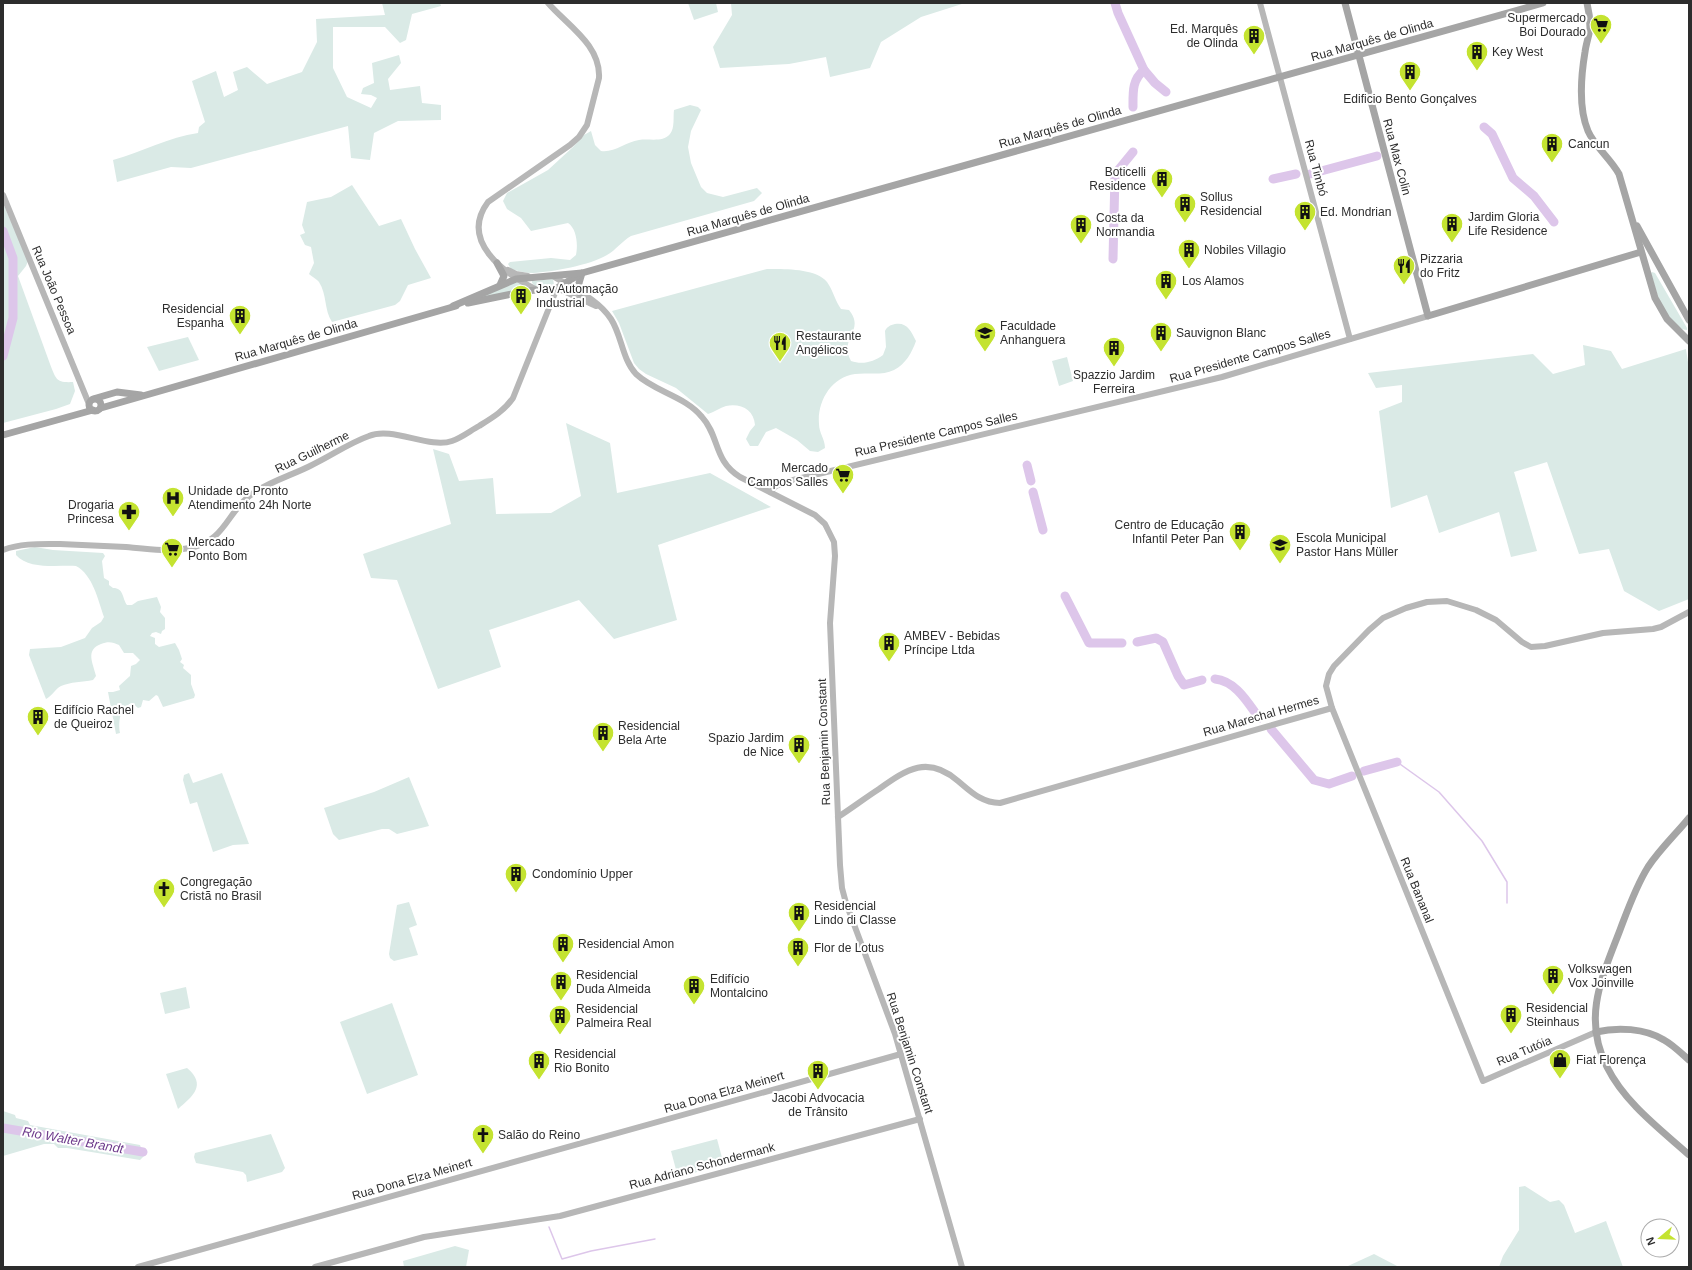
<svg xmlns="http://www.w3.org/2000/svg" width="1692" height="1270" viewBox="0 0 1692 1270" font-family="Arial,sans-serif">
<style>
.green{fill:#daeae6}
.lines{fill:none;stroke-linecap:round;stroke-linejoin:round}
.stream{stroke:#ddc6ea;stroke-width:1.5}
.river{stroke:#ddc6ea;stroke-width:9}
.secondary{stroke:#b7b7b7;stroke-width:6}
.primary{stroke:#a5a5a5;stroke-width:7}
.labels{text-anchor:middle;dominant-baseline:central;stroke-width:4;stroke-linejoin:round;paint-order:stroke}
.poi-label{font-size:12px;fill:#2d2d2d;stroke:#fff;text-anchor:start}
.street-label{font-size:12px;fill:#2d2d2d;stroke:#fff}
.water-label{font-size:13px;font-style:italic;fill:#6f3c8d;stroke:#fff}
</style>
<rect width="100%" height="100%" fill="#fff"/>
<!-- green -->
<g class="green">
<path d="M382,3H440L441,6L412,14L406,40L400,43L385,27H333V68L347,97L371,108L377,98L371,95L361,94L363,88L374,83L372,63L399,55L401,63L388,79L390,90L420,86L422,103L441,105V120L398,121L374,133L370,160L351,158L348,126L191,168L171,167L117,182L113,160C142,152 169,137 198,133L199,127L205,122L192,81L216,71L224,97L238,90L233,72L247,67L267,84L302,72L317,42L316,19L385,15Z"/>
<path d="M688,3H716L718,12L694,20Z"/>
<path d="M731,3H965L921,17L881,42L870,68L830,77L826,57L789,64L720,68L713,47L732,15Z"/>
<path d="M690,105L698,107L701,110L691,131L688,147L691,163L701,187L707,193L723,197L757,188L762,193L754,201L631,236C622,241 616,250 607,255C591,265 551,272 533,273C525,273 518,271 511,269L508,264L510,262L551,258L570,260L576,255C578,245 577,229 568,223L531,231L521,218L507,209L503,201L507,193L548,170L573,147L584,135L591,131L595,145L601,151C614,153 626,142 639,140C649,138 662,143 670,134C675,128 673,117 674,110Z"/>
<path d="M352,185L379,226L401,219L415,249L431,278L408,285L400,301L395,305L332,322C324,310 327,294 319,282C317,279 312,277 309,274L314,263L311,247L305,245L300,235L305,233L302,225L307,202L331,197Z"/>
<path d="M3,203L28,261L26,266L18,276L50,364C56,379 56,383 73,382L75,391L70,404L56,409L3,423Z"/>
<path d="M767,269C783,269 816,268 827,282C833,290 835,301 841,309L849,310C866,331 838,338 851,361C862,365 874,362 883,355L886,347L885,331C887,327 890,325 895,324C907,322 911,331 916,341C912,352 906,364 894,370C882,376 867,372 855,374C831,377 817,402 819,424C819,433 825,439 825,448L818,452L810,451L797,440L776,428L766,432L758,446H750L746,439L750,431L755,425C754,410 741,403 726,406C720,408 714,412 708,414L676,388L646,374L639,369L634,363L619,323L612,311Z"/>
<path d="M1652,272L1655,273L1687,328V330C1682,330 1680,327 1676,324C1660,310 1657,293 1651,273Z"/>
<path d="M553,279L554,285L548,287L535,286L532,283V281Z"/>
<path d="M518,281L524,285V289L467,300Z"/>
<path d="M188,337L199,360L159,371L147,347Z"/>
<path d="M1583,345L1611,351L1622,369L1686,349L1689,369V599L1659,611L1624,591L1609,549L1579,554L1547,462L1514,472L1537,551L1511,557L1499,512L1439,533L1427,495L1391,508L1379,411L1402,402V385L1376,388L1368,373L1533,354L1553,374L1585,365Z"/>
<path d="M1067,357L1073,381L1059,386L1052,361Z"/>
<path d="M566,423L610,443L617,493L710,473L771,507L658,545L677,620L614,639L579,600L489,630L501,667L438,689L397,580L371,578L363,554L451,524L433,449L449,454L459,481L493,478L496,514L551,513L581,496Z"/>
<path d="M35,547L53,550L103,553L105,556L102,561L104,578L109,581V585L113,588C124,588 122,598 127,605H132L138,601L157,597L161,607L160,612L165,618V629L162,631L161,634L156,632L152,633L150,636L155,638V644L159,647L175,643L179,650L182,659L180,662L184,665L183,668L191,675V684L195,695L194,698L163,707L158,696L156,695L149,701L143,700L141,707L138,708L132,703C120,707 118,721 120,733L116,734L108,692H113L120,690L119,686L130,676L131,666L136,664L140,660L133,653H124L119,645C113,642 108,641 101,644C85,650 93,663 96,676L93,680C83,682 70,682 61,686C55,689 53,695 46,699L29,655L30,649L61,647L85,638L92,628L101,622L104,617C98,600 93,575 76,566C58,565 29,570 16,555V551Z"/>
<path d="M189,773L193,783L222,773L249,844L233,845L213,852L197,802L190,804L183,780L184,775Z"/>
<path d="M409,777L429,826L397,834L389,829H382L339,840L333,834L324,808L374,792Z"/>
<path d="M409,902L417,925L409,928L418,955L394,961L390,958L389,954L397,905Z"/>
<path d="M186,987L190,1008L165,1014L160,993Z"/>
<path d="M392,1003L418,1075L367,1094L340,1022Z"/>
<path d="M187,1068C207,1085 193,1096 178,1109L166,1074Z"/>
<path d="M3,1111L15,1115L16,1118L28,1121L30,1125L140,1145L144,1156L140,1160L67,1148H58L54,1144H44L3,1156Z"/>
<path d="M271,1134L285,1168L282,1172L247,1182L246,1175L243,1172L196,1163L194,1157L195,1153Z"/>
<path d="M717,1139L724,1165L678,1177L671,1151Z"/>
<path d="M1525,1186L1550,1202L1559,1200L1564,1205L1575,1233L1606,1221L1623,1267H1499L1503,1256L1519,1230V1187Z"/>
<path d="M455,1246L469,1250L466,1267H404L403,1261Z"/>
<path d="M1374,1254L1399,1267H1348V1266Z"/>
</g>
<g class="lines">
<!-- stream -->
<g class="stream">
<path d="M1397,762L1439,792L1482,841L1507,882V903"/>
<path d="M549,1227L562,1259L591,1251L655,1239"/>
</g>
<!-- river -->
<g class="river">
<path d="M1115,3L1118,13L1144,70L1155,83L1166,92"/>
<path d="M1133,107C1133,92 1132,80 1144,70"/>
<path d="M1484,127L1492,134L1513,178L1534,196L1554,222"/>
<path d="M1310,174L1377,156"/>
<path d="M1273,179L1296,174"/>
<path d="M3,231L13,258V318L3,356"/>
<path d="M1113,259L1115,174L1133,152"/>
<path d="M1027,465L1031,481"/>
<path d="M1033,492L1043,530"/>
<path d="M1065,596L1089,643H1122"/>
<path d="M1137,642L1156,638L1163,642L1178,676L1184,685L1202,680"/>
<path d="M1215,679C1236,681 1248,703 1259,718"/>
<path d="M1271,729L1314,780L1329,784L1352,776"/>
<path d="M1364,771L1397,762"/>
<path d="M3,1128L143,1152"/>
</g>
<!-- secondary -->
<g class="secondary">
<path d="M1260,3L1350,339"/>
<path d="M3,195L89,404"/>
<path d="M508,270L516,274L528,276"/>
<path d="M553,276C573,289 597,298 611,319C622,336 622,359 636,374C655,392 685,396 702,417C720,437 713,460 740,477L815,515L825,524L834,542L835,556L830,623L840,865L842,888L846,903L895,1034L962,1267"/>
<path d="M535,289C504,273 459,241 488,202L570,145L579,137L587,125L599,78C601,45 567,25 548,3"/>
<path d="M770,492L776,486L789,481L1222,377L1428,316"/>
<path d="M3,550C22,543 40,544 60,544C82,545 104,546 126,547C147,549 169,552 190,548C226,541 227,511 252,494C270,481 293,475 312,465C331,456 349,443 369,436C392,426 429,449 452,441C461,438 470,431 479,426C492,418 504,411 513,398L557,288L596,306"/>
<path d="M838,817C852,808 865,798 879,789C907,769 928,755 958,781C971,792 982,803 1000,803L1332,708"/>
<path d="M1596,1032L1483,1081L1332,708L1326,686L1329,674L1334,666L1369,630L1383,618L1406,608L1427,602L1447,601L1476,610L1496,620L1522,642L1531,647L1545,646L1603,633L1653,629L1661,627L1689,612"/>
<path d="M138,1267L901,1054"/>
<path d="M315,1267L424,1237L560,1216L920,1119"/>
</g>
<!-- primary -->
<g class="primary">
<path d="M1345,3L1428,316L1641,252"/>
<path d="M1587,3C1589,11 1590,19 1590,28C1589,36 1586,44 1585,52C1581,76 1578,107 1588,131C1595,147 1610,158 1619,174L1655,298L1667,319L1689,341"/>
<path d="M1637,226L1689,320"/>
<path d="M497,263L504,276L500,285"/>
<path d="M580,293L579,283L582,273"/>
<path d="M468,303L526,291L557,288L580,274"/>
<path d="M453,306L516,279L582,273L1543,3"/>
<circle cx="95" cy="405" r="6"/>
<path d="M93,399L117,392L141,395"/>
<path d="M101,408L456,306"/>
<path d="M3,435L93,410"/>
<path d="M1689,818C1676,834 1660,849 1648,867C1636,886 1628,909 1620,930C1602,977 1582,1018 1607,1067C1625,1103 1660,1129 1689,1155"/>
<path d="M1596,1032C1617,1027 1645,1028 1664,1040C1673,1045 1681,1053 1689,1060"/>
</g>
</g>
<!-- icons -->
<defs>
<g id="supermarket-pin" transform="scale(1.15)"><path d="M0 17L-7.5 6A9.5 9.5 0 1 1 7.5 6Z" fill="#c4e330" stroke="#fff"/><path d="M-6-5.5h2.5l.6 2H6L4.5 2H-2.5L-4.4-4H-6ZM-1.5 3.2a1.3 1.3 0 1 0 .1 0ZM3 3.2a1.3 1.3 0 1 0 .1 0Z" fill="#111"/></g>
<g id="building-pin" transform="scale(1.15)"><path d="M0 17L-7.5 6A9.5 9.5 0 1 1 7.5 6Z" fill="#c4e330" stroke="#fff"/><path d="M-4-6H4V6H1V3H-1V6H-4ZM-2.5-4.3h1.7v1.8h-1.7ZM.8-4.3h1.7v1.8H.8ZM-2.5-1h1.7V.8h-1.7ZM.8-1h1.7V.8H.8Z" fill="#111"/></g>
<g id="restaurant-pin" transform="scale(1.15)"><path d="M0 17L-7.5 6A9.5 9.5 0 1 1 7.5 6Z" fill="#c4e330" stroke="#fff"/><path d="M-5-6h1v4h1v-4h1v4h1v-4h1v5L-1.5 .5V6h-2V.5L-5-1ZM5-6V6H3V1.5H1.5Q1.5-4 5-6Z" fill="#111"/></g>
<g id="university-pin" transform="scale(1.15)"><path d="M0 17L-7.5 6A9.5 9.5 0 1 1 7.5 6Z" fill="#c4e330" stroke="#fff"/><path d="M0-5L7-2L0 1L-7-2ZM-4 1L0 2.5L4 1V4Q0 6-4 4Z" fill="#111"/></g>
<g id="hospital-pin" transform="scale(1.15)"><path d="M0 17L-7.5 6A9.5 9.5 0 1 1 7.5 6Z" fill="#c4e330" stroke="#fff"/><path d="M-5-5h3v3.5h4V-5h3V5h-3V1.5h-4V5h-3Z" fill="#111"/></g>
<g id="pharmacy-pin" transform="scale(1.15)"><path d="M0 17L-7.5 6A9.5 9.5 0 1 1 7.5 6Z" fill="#c4e330" stroke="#fff"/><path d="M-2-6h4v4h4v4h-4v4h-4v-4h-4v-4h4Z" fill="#111"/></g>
<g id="school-pin" transform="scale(1.15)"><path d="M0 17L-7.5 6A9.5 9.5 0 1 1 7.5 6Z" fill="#c4e330" stroke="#fff"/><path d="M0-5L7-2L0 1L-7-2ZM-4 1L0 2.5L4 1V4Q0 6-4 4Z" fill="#111"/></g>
<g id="church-pin" transform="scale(1.15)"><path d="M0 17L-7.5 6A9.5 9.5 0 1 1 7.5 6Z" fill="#c4e330" stroke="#fff"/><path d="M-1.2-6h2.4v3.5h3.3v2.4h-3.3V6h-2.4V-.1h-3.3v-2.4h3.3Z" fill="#111"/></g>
<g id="shop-pin" transform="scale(1.15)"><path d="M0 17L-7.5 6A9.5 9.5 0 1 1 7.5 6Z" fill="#c4e330" stroke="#fff"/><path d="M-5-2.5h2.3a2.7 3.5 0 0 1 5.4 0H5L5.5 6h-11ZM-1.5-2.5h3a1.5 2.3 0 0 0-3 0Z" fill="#111"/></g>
</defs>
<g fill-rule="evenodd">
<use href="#supermarket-pin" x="1601" y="25"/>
<use href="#building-pin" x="1254" y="36"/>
<use href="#building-pin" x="1477" y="52"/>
<use href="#building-pin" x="1410" y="72"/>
<use href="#building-pin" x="1552" y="144"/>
<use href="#building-pin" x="1162" y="179"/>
<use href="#building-pin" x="1185" y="204"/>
<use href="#building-pin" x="1305" y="212"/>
<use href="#building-pin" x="1452" y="224"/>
<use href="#building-pin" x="1081" y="225"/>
<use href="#building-pin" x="1189" y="250"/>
<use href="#restaurant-pin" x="1404" y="266"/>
<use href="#building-pin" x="1166" y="281"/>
<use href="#building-pin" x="521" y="296"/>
<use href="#building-pin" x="240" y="316"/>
<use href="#university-pin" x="985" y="333"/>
<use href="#building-pin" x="1161" y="333"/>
<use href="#restaurant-pin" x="780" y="343"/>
<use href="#building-pin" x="1114" y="348"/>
<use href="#supermarket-pin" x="843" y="475"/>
<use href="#hospital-pin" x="173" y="498"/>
<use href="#pharmacy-pin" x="129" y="512"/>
<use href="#building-pin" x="1240" y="532"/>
<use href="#school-pin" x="1280" y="545"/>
<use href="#supermarket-pin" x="172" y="549"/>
<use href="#building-pin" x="889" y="643"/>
<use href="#building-pin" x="38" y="717"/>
<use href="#building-pin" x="603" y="733"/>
<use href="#building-pin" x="799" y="745"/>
<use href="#building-pin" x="516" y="874"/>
<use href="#church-pin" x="164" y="889"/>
<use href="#building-pin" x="799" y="913"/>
<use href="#building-pin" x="563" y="944"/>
<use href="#building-pin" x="798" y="948"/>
<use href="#building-pin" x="1553" y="976"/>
<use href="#building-pin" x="561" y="982"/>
<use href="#building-pin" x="694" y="986"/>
<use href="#building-pin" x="1511" y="1015"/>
<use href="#building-pin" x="560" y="1016"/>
<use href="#shop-pin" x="1560" y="1060"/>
<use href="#building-pin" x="539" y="1061"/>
<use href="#building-pin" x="818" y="1071"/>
<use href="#church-pin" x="483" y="1135"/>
</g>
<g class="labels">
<!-- poi labels -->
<g class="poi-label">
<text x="1586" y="18" text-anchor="end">Supermercado<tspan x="1586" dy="14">Boi Dourado</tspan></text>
<text x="1238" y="29" text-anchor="end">Ed. Marquês<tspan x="1238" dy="14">de Olinda</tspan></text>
<text x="1492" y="52">Key West</text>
<text x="1410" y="99" text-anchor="middle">Edificio Bento Gonçalves</text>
<text x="1568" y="144">Cancun</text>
<text x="1146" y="172" text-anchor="end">Boticelli<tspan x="1146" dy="14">Residence</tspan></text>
<text x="1200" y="197">Sollus<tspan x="1200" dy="14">Residencial</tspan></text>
<text x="1320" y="212">Ed. Mondrian</text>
<text x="1468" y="217">Jardim Gloria<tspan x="1468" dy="14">Life Residence</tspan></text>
<text x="1096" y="218">Costa da<tspan x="1096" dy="14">Normandia</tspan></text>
<text x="1204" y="250">Nobiles Villagio</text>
<text x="1420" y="259">Pizzaria<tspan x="1420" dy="14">do Fritz</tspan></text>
<text x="1182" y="281">Los Alamos</text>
<text x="536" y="289">Jav Automação<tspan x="536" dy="14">Industrial</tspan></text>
<text x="224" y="309" text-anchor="end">Residencial<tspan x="224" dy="14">Espanha</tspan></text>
<text x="1000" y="326">Faculdade<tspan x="1000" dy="14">Anhanguera</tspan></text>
<text x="1176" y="333">Sauvignon Blanc</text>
<text x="796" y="336">Restaurante<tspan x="796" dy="14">Angélicos</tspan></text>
<text x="1114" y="375" text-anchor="middle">Spazzio Jardim<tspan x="1114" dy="14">Ferreira</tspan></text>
<text x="828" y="468" text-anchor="end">Mercado<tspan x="828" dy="14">Campos Salles</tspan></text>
<text x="188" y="491">Unidade de Pronto<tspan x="188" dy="14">Atendimento 24h Norte</tspan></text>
<text x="114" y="505" text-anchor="end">Drogaria<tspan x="114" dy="14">Princesa</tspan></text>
<text x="1224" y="525" text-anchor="end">Centro de Educação<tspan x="1224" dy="14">Infantil Peter Pan</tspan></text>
<text x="1296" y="538">Escola Municipal<tspan x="1296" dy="14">Pastor Hans Müller</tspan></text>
<text x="188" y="542">Mercado<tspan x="188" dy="14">Ponto Bom</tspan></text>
<text x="904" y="636">AMBEV - Bebidas<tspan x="904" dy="14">Príncipe Ltda</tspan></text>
<text x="54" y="710">Edifício Rachel<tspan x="54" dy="14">de Queiroz</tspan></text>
<text x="618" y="726">Residencial<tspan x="618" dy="14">Bela Arte</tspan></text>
<text x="784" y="738" text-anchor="end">Spazio Jardim<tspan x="784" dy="14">de Nice</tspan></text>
<text x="532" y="874">Condomínio Upper</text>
<text x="180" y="882">Congregação<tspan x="180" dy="14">Cristã no Brasil</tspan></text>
<text x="814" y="906">Residencial<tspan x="814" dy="14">Lindo di Classe</tspan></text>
<text x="578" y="944">Residencial Amon</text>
<text x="814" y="948">Flor de Lotus</text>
<text x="1568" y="969">Volkswagen<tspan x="1568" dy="14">Vox Joinville</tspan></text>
<text x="576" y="975">Residencial<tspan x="576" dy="14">Duda Almeida</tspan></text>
<text x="710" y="979">Edifício<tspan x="710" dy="14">Montalcino</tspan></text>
<text x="1526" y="1008">Residencial<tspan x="1526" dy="14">Steinhaus</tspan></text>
<text x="576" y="1009">Residencial<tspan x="576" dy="14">Palmeira Real</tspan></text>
<text x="554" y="1054">Residencial<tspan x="554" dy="14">Rio Bonito</tspan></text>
<text x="1576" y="1060">Fiat Florença</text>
<text x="818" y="1098" text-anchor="middle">Jacobi Advocacia<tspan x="818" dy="14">de Trânsito</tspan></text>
<text x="498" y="1135">Salão do Reino</text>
</g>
<!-- street labels -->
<g class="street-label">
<text transform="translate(1372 40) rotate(-16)">Rua Marquês de Olinda</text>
<text transform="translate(1060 127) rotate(-16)">Rua Marquês de Olinda</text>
<text transform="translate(1397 157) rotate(75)">Rua Max Colin</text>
<text transform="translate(1316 168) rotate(75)">Rua Timbó</text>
<text transform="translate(748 215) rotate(-16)">Rua Marquês de Olinda</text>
<text transform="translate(54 290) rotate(67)">Rua João Pessoa</text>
<text transform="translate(296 340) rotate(-16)">Rua Marquês de Olinda</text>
<text transform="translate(1250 356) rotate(-16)">Rua Presidente Campos Salles</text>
<text transform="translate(936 434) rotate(-13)">Rua Presidente Campos Salles</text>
<text transform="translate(312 452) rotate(-26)">Rua Guilherme</text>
<text transform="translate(1261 716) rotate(-16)">Rua Marechal Hermes</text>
<text transform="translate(824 742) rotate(-92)">Rua Benjamin Constant</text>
<text transform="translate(1417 890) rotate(68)">Rua Bananal</text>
<text transform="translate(1524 1051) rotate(-23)">Rua Tutóia</text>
<text transform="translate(910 1053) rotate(72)">Rua Benjamin Constant</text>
<text transform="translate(724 1092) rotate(-16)">Rua Dona Elza Meinert</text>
<text transform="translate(702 1166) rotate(-15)">Rua Adriano Schondermank</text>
<text transform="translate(412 1179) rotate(-16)">Rua Dona Elza Meinert</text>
</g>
<!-- water labels -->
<g class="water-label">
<text transform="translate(73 1140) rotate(10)">Rio Walter Brandt</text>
</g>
</g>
<!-- border -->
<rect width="1692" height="1270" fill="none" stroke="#2d2d2d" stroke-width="8"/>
<!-- north arrow -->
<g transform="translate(1660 1238) rotate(251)"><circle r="19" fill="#ffffff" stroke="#ababab"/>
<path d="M0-3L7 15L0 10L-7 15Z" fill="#c4e330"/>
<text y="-6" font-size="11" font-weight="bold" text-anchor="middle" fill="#2d2d2d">N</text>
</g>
</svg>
